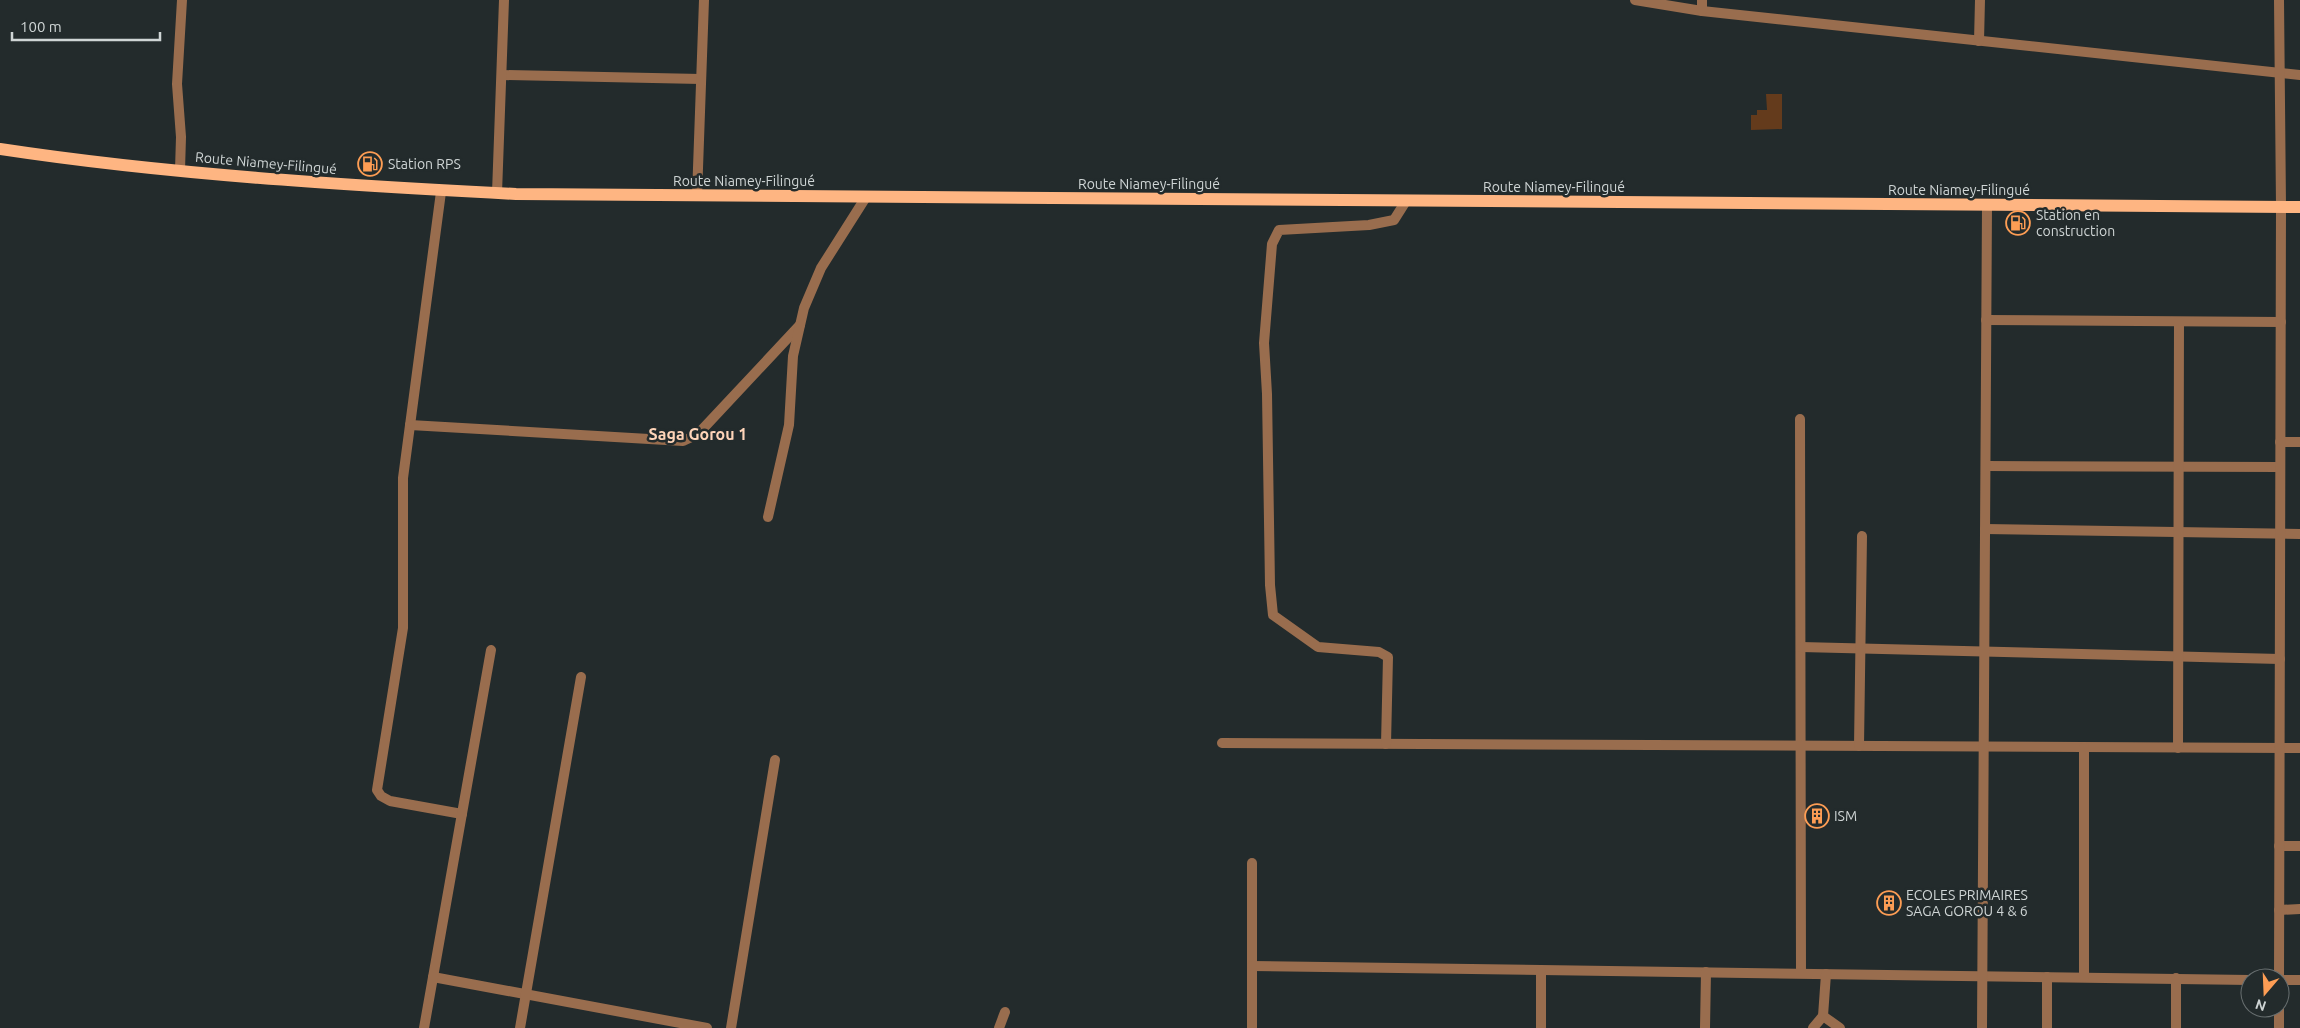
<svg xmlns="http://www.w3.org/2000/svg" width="2300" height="1028" viewBox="0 0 2300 1028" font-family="Ubuntu,sans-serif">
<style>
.garden{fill:#643b1c}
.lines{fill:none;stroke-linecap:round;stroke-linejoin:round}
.minor{stroke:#996d4e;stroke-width:10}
.major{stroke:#feb582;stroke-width:12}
.labels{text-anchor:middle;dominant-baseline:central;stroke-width:5;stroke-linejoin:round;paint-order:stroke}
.street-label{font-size:14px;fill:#cfd5d5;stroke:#232b2c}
.poi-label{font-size:14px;fill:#cfd5d5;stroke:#232b2c;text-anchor:start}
.quarter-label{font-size:16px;font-weight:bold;fill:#ffd5b9;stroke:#232b2c}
</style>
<rect width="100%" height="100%" fill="#232b2c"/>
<!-- garden -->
<path class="garden" d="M1766,94H1782V129L1751,130V115H1757V110H1767Z"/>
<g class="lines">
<!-- minor -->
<g class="minor">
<path d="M1635,0L1702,11L2300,75"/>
<path d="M1702,11V0"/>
<path d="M1979,41L1980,0"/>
<path d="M502,75L701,79"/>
<path d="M180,170L181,137L177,84L182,0"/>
<path d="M441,192L403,478V628L377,790L381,796L390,801L462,814"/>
<path d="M497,193L504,0"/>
<path d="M697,196L704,0"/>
<path d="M1986,320L2281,322"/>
<path d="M1800,419L1801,973"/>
<path d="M410,425L683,441L698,434L800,325"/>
<path d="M2280,442H2300"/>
<path d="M1986,466L2280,467"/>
<path d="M768,517L789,425L793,356L804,308L821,268L866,197"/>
<path d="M1985,529L2300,534"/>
<path d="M1801,647L2280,659"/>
<path d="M1222,743L2300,748"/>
<path d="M1386,744L1388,657L1379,652L1318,647L1273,615L1270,585L1267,394L1264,343L1272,244L1279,230L1369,225L1394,220L1406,201"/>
<path d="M1859,746L1862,536"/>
<path d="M2178,748L2179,322"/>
<path d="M2279,846H2300"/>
<path d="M1252,863V1028"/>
<path d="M2279,910L2300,909"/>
<path d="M1252,966L2250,980"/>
<path d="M1541,970V1028"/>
<path d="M433,977L707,1028"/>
<path d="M2047,977V1028"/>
<path d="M2084,977V747"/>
<path d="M2176,978V1028"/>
<path d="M2279,978L2281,207L2279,0"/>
<path d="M2280,980H2300"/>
<path d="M1823,1016L1840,1028"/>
<path d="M424,1028L491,650"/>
<path d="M520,1028L581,677"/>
<path d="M731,1028L775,760"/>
<path d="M999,1028L1005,1012"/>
<path d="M1705,1028L1706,972"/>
<path d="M1813,1028L1823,1016L1826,974"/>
<path d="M1982,1028L1987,206"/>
<path d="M2279,1028V1008"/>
</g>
<!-- major -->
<path class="major" d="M0,149C171,175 344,185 516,194L2300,207"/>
</g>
<!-- icons -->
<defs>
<g id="fuel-ring" transform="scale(1.25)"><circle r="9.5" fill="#232b2c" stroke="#fd9d54" stroke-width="1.5"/><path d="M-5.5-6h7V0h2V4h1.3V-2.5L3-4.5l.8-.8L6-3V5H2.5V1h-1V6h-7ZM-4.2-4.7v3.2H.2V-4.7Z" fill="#fd9d54"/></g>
<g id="building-ring" transform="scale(1.25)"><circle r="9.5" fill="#232b2c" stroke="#fd9d54" stroke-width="1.5"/><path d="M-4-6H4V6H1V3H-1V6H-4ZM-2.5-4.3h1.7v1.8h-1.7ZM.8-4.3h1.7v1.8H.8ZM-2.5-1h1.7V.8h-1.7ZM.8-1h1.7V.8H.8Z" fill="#fd9d54"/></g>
</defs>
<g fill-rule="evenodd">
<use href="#fuel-ring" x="370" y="164"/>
<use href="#fuel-ring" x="2018" y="223"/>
<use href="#building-ring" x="1817" y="816"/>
<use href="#building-ring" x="1889" y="903"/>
</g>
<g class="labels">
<!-- street labels -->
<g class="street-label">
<text transform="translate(266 163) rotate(5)">Route Niamey-Filingué</text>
<text x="744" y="181">Route Niamey-Filingué</text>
<text x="1149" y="184">Route Niamey-Filingué</text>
<text x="1554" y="187">Route Niamey-Filingué</text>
<text x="1959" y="190">Route Niamey-Filingué</text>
</g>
<!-- poi labels -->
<g class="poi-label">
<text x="388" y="164">Station RPS</text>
<text x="2036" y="215">Station en<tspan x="2036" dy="16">construction</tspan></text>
<text x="1834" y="816">ISM</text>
<text x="1906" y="895">ECOLES PRIMAIRES<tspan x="1906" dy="16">SAGA GOROU 4 &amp; 6</tspan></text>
</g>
<!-- quarter labels -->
<g class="quarter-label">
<text x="698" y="434">Saga Gorou 1</text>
</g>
</g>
<!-- north arrow -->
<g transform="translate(2265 993) rotate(199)"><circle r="24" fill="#232b2c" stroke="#686f70"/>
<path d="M0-4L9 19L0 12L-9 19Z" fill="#fd9d54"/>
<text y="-8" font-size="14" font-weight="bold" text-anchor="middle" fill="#cfd5d5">N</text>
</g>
<!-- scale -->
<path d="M12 32v8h148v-8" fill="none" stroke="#cfd5d5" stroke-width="2.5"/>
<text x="20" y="32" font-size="15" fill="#cfd5d5" stroke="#232b2c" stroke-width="4" paint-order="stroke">100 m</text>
</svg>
